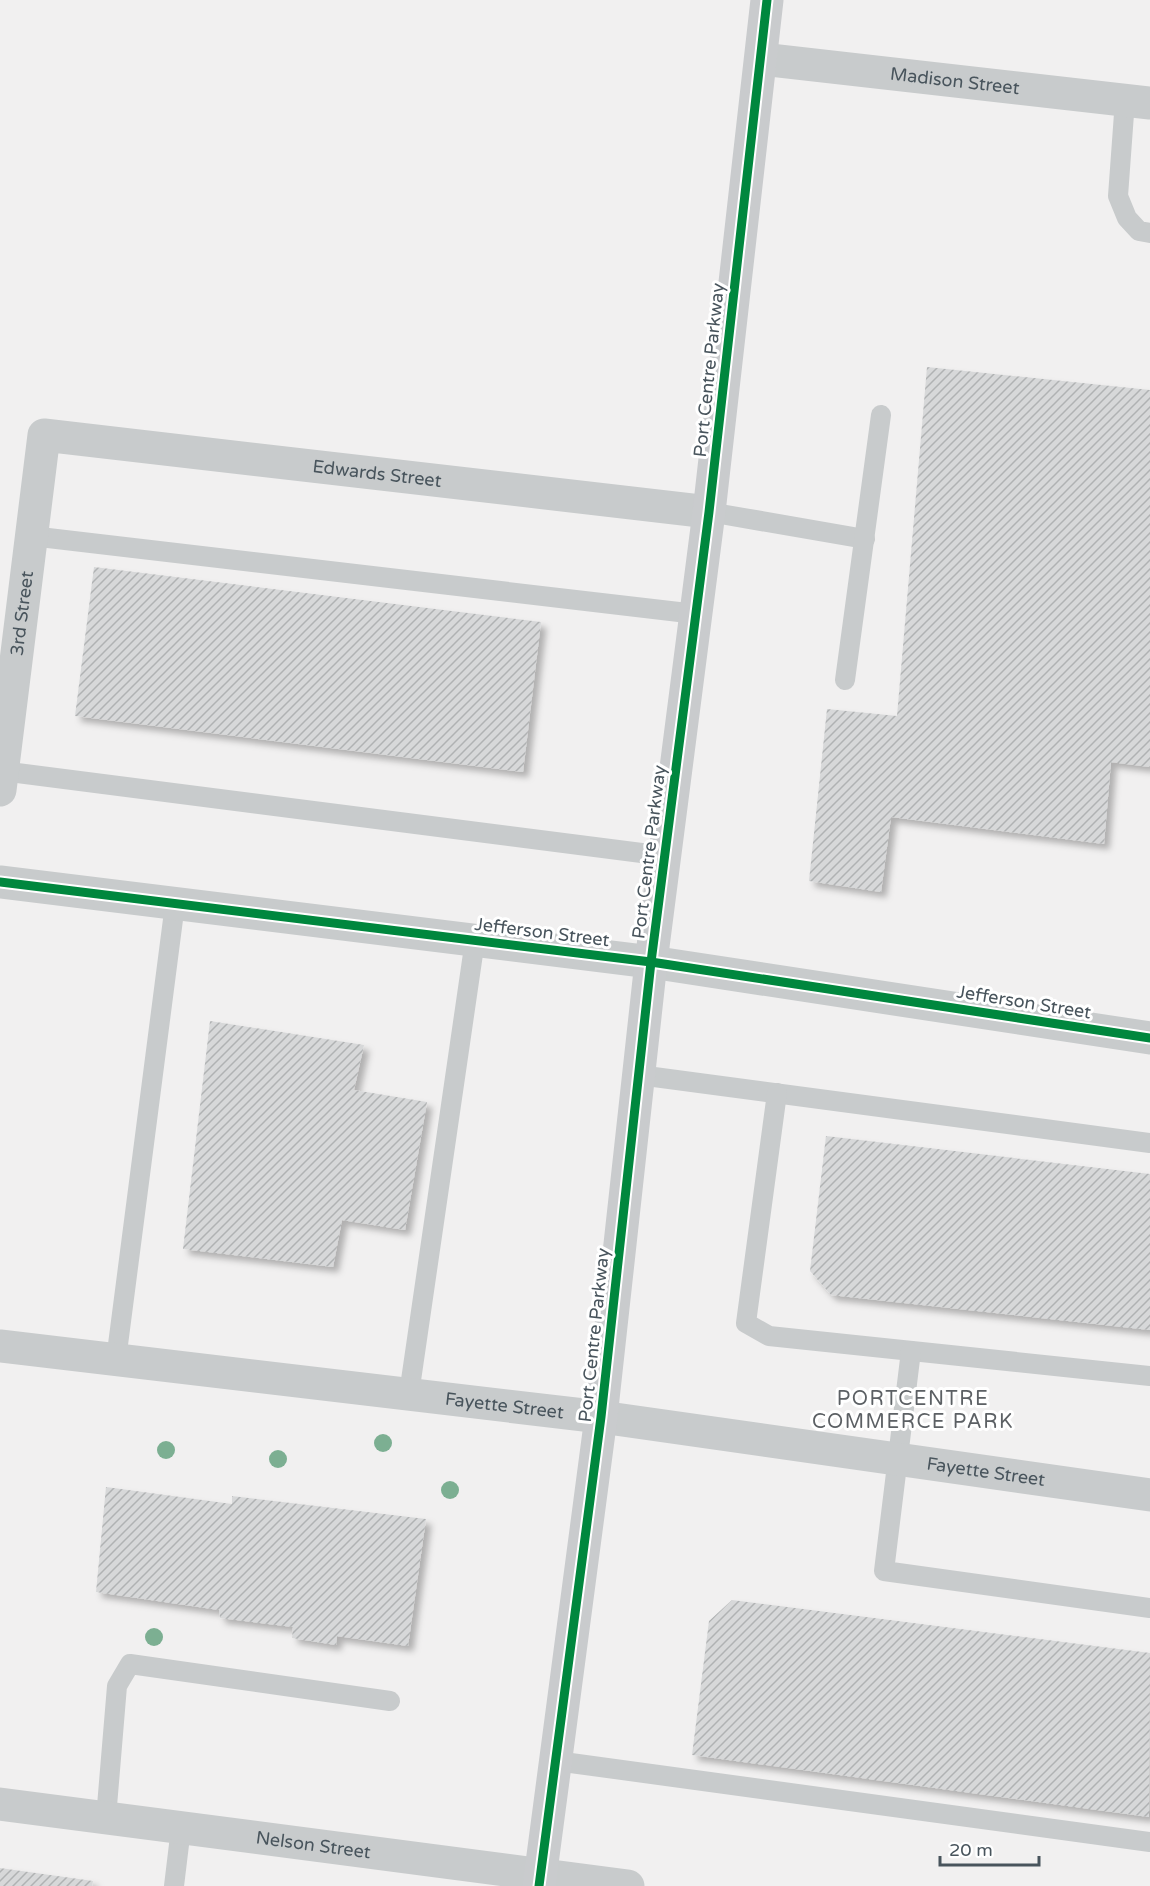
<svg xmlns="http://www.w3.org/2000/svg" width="1150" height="1886" viewBox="0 0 1150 1886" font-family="'Varela Round',sans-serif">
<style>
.building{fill:url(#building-hatch);filter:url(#shadow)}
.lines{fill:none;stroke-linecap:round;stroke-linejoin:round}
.service{stroke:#c8cbcc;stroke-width:20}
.minor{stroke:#c8cbcc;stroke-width:33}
.secondary{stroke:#c9cbcd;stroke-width:33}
.cycleway-casing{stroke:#fff;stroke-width:13}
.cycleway{stroke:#00873e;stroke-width:9}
.tree{fill:#7caf92}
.labels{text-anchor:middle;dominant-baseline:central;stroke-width:6;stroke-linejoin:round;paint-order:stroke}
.street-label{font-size:18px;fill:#48545c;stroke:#fff}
.neighbourhood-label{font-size:20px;letter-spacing:1.5px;fill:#5c6064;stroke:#fff}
</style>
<defs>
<pattern id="building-hatch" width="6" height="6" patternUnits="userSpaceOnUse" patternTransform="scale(1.5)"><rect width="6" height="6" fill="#d7d8d9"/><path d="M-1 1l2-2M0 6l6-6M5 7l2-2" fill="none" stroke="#b0b2b3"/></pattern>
<filter id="shadow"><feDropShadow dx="5.5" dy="5.5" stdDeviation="3" flood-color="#0004"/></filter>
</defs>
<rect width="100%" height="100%" fill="#f1f0f0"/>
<!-- building -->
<g class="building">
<path d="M927,367L1150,390V767L1111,762L1104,844L891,817L881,892L809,881L827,709L897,716Z"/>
<path d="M94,567L541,622L523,772L75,716Z"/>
<path d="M210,1021L364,1045L354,1090L427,1102L405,1230L342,1220L333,1267L183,1249Z"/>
<path d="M826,1136L1150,1174V1330L831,1295L810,1271Z"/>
<path d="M106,1487L232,1504V1496L426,1519L408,1646L337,1636L336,1645L292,1638L293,1627L220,1618L219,1610L96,1592Z"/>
<path d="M732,1600L1150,1653L1149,1817L692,1755L709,1621Z"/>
<path d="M0,1868L93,1881L92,1886H0Z"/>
</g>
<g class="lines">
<!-- service -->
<g class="service">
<path d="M1125,100L1118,196L1127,218L1139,231L1150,233"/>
<path d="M709,512L865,539"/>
<path d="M31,536L696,614"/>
<path d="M845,680L881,415"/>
<path d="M2,771L665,856"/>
<path d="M639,1075L1150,1143"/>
<path d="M777,1093L746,1323L769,1336L1150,1376"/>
<path d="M911,1351L884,1571L1150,1608"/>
<path d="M116,1360L175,904"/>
<path d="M409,1394L475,940"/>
<path d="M556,1761L1150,1842"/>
<path d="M106,1818L117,1686L130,1664L390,1701"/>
<path d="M174,1886L181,1828"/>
</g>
<!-- minor -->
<g class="minor">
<path id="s1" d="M761,59L1150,103"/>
<path id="s2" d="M0,790L44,435L709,512"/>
<path d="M0,882L651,962L1150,1038"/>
<path id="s3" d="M0,1346L601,1417L1150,1495"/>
<path id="s4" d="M0,1804L628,1886"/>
</g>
<!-- secondary -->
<path class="secondary" d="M539,1886L601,1417L651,962L709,512L767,0"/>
<!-- cycleway casing -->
<g class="cycleway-casing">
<g id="cycleway">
<path d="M0,882L651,962L1150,1038"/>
<path d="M539,1886L601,1417L651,962L709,512L767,0"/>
</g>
</g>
<!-- cycleway -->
<use href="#cycleway" class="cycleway"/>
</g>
<!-- trees -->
<g class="tree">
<circle cx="383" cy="1443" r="9"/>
<circle cx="166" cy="1450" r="9"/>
<circle cx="278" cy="1459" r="9"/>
<circle cx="450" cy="1490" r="9"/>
<circle cx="154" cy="1637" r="9"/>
</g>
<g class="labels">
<!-- street labels -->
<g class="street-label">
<text stroke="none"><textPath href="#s1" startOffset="195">Madison Street</textPath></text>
<text transform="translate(709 370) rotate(-84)">Port Centre Parkway</text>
<text stroke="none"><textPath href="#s2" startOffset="693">Edwards Street</textPath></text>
<text stroke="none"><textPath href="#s2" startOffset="178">3rd Street</textPath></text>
<text transform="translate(649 852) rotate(-83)">Port Centre Parkway</text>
<text transform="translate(542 932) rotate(7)">Jefferson Street</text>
<text transform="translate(1024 1002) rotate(9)">Jefferson Street</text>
<text transform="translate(594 1335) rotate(-84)">Port Centre Parkway</text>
<text stroke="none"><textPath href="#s3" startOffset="508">Fayette Street</textPath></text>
<text stroke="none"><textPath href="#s3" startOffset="994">Fayette Street</textPath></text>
<text stroke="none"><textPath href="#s4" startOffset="316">Nelson Street</textPath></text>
</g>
<!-- neighbourhood labels -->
<g class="neighbourhood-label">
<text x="913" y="1399">PORTCENTRE<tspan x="913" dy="23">COMMERCE PARK</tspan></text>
</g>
</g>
<!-- scale -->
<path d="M940 1856v9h99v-9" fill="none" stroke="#48545c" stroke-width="3"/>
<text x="949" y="1856" font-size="18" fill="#48545c" stroke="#ffffff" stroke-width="4.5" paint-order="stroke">20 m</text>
</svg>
